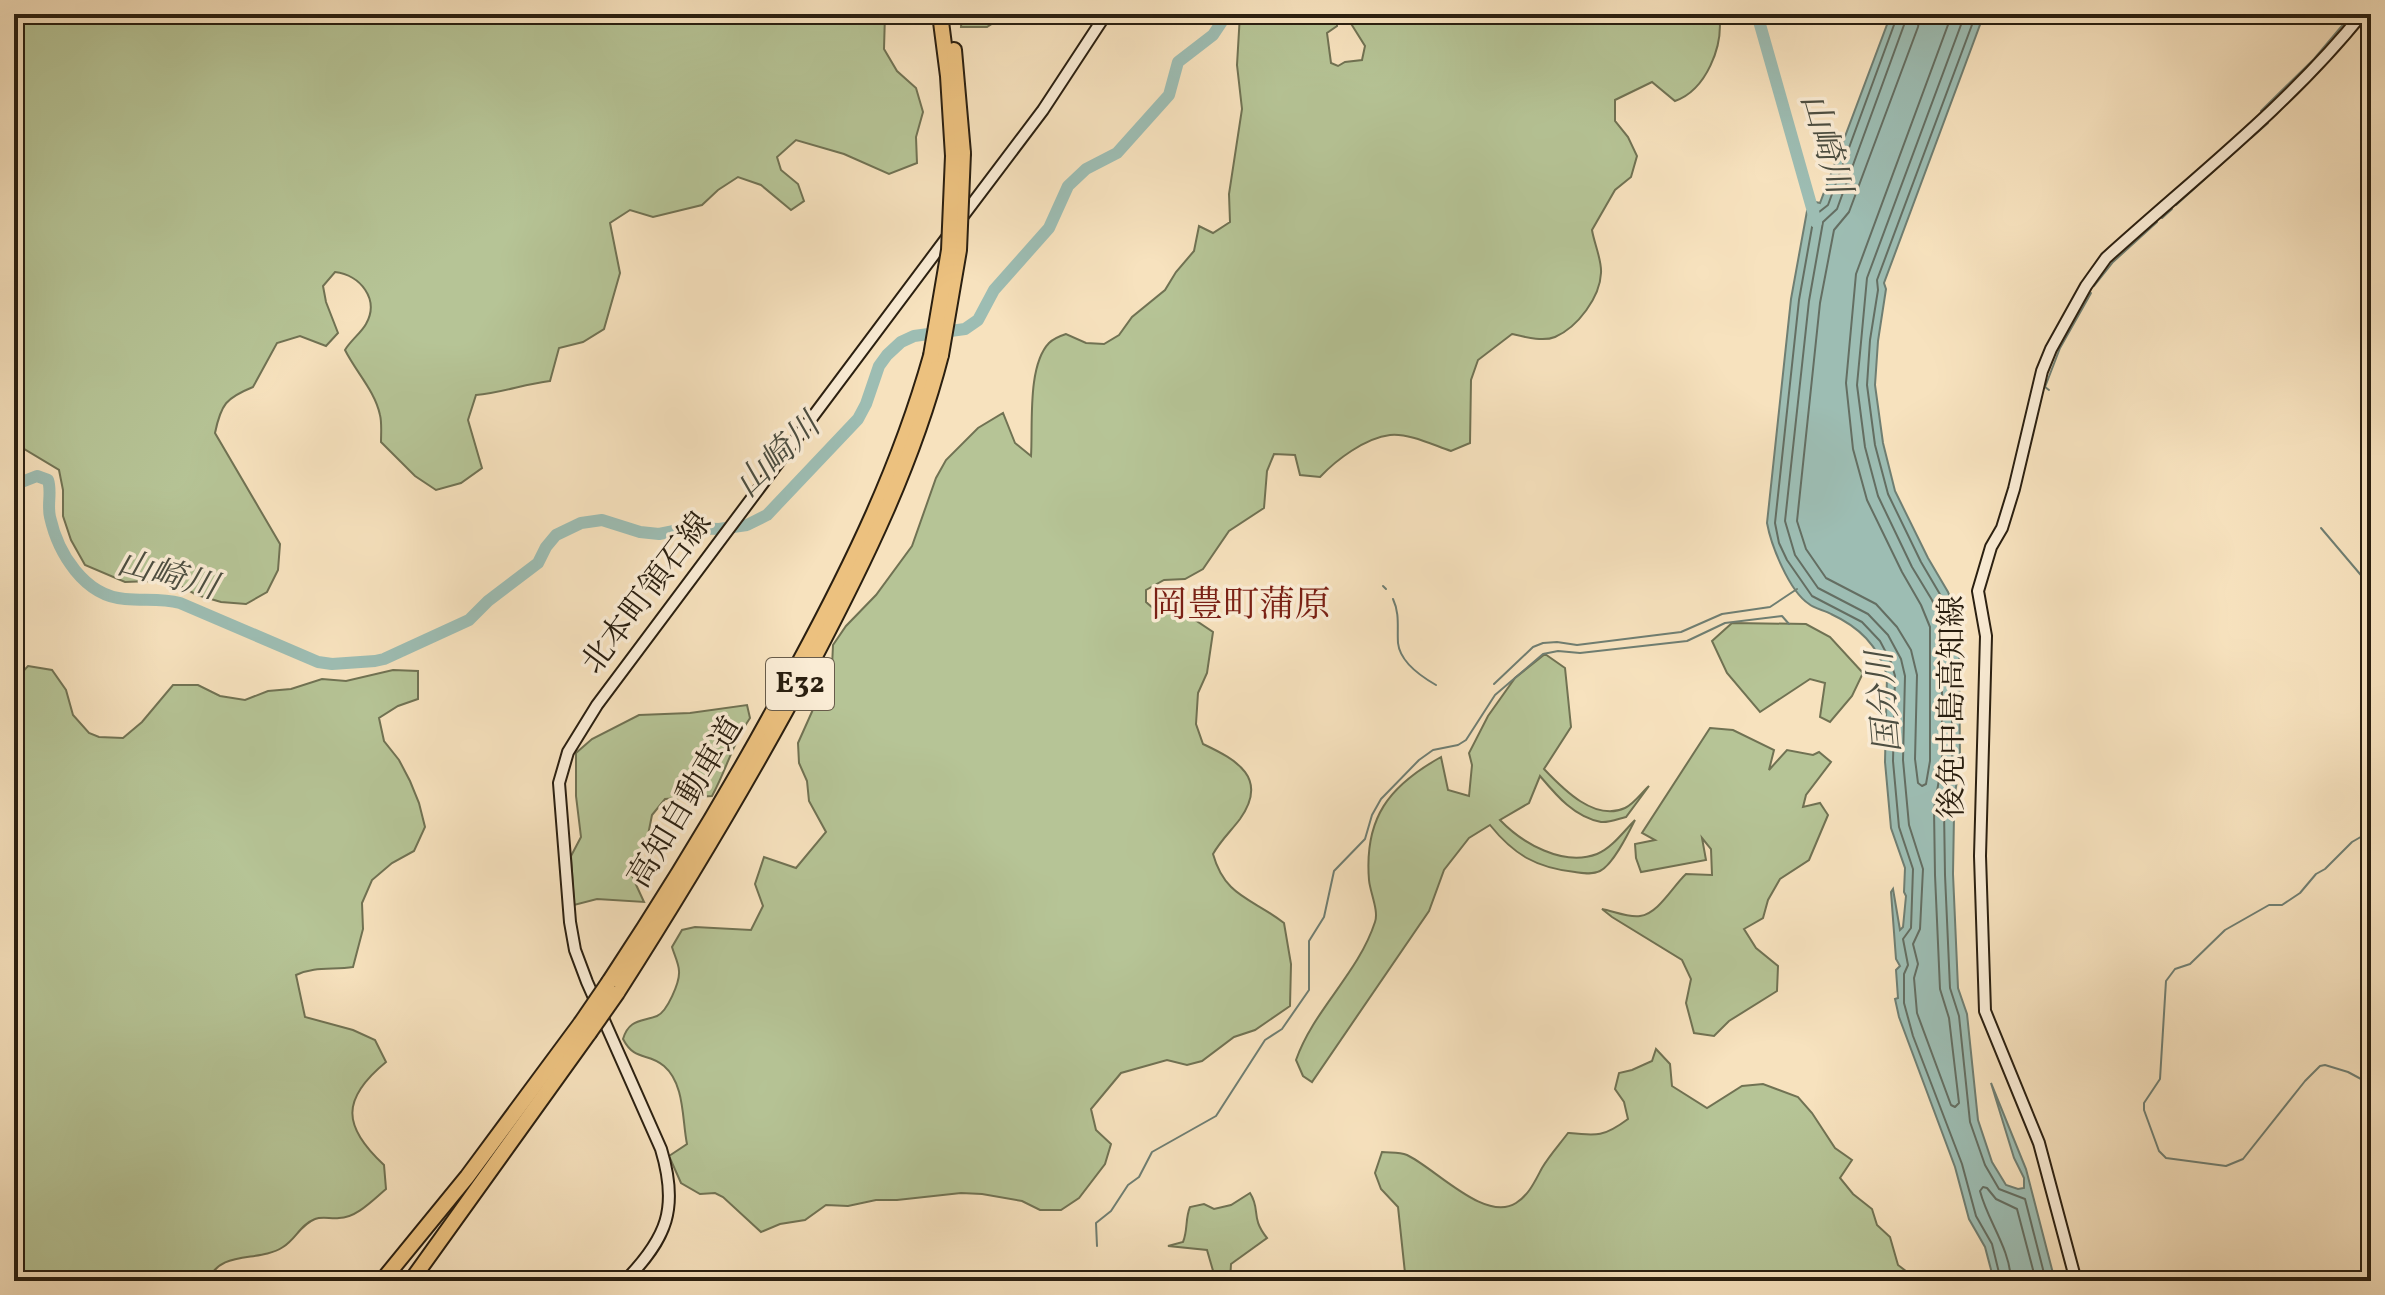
<svg xmlns="http://www.w3.org/2000/svg" width="2385" height="1295" viewBox="0 0 2385 1295" font-family="Vollkorn,'Noto Serif JP',serif">
<style>
.green{fill:#b6c496;stroke:#707253;stroke-width:2}
.water{fill:#9dbdb3;stroke:#6f7e72;stroke-width:2}
.lines{fill:none;stroke-linecap:round;stroke-linejoin:round}
.shore{stroke:#646e62;stroke-width:2}
.stream{stroke:#6f7e72;stroke-width:2}
.river{stroke:#9dbdb3;stroke-width:12}
.secondary-casing{stroke:#2a1f10;stroke-width:14}
.highway-casing{stroke:#2a1f10;stroke-width:18}
.secondary{stroke:#faecd5;stroke-width:10}
.highway{stroke:#ecc17f;stroke-width:14}
.highway-bridge-casing{stroke:#2a1f10;stroke-width:18;stroke-linecap:butt}
.highway-bridge{stroke:#ecc17f;stroke-width:14}
.labels{text-anchor:middle;dominant-baseline:central;stroke-width:7;stroke-linejoin:round;paint-order:stroke}
.shield{fill:#faecd5;stroke:#685c4b;stroke-width:2}
.shield-label{font-size:30px;font-weight:bold;fill:#2a1f10}
.street-label{font-size:32px;fill:#2a1f10;stroke:#faecd5}
.water-label{font-size:34px;font-style:italic;fill:#4c4e41;stroke:#faecd5}
.quarter-label{font-size:36px;fill:#7a1f14;stroke:#faecd5}
</style>
<rect width="100%" height="100%" fill="#f7e2be"/>
<filter id="stains"><feTurbulence type="fractalNoise" baseFrequency=".0025" numOctaves="4"/><feColorMatrix values="0 0 0 0 .2 0 0 0 0 .09 0 0 0 0 .02 0 0 0 .5 -.17"/></filter>
<radialGradient id="worn" r=".72"><stop offset=".6" stop-color="#630" stop-opacity="0"/><stop offset="1" stop-color="#630" stop-opacity=".3"/></radialGradient>
<!-- green -->
<g class="green">
<path d="M14,14H885L884,49L897,71L916,88L923,112L916,137L917,163L889,174L844,154L796,140L777,157L781,170L798,184L804,201L791,210L761,185L738,177L718,190L702,205L653,217L630,210L610,223L620,273L604,329L583,342L559,348L550,381C524,384 502,393 476,395L468,420L482,468L461,483L436,490L415,476L381,442C381,433 382,423 380,415C375,391 356,372 345,350C351,340 361,333 366,324C380,299 360,275 335,272L323,286L326,302L338,333L326,346L300,336L277,343L253,387C226,398 221,404 215,433L280,544L278,570L267,592L246,604L221,602L197,595L175,583L151,581L125,582L85,565L71,540L63,516V490L59,470L24,449L14,446Z"/>
<path d="M962,14H1007L987,27H961Z"/>
<path d="M1240,14H1336L1337,26L1327,33L1331,63L1338,66L1345,62L1362,60L1365,46L1345,14H1686L1689,18L1698,17L1700,14H1719C1724,46 1706,90 1675,101L1652,82L1615,100V121L1628,137L1637,156L1631,177L1615,190L1592,230C1594,243 1602,260 1601,273C1600,297 1578,327 1555,337C1543,342 1525,337 1512,334L1478,360L1471,380L1470,443L1451,451C1433,445 1409,433 1390,435C1365,438 1336,460 1320,477L1300,475L1295,455L1274,454L1267,471L1264,508L1229,531L1203,569L1185,579L1164,580L1146,590V602L1154,609L1195,620L1213,632L1207,673L1198,693L1196,724L1203,744C1237,760 1269,778 1240,819C1231,831 1221,840 1213,854C1225,897 1252,898 1284,923L1291,964L1290,1006L1255,1030L1234,1037L1202,1061L1187,1065L1167,1060L1121,1073L1091,1109L1096,1130L1111,1144L1105,1164L1079,1198L1061,1210H1040L1022,1201L982,1194L961,1193L897,1200H876L848,1206L826,1205L805,1220L780,1224L761,1232L723,1197L715,1193L700,1194L681,1183L669,1156L687,1144C682,1120 685,1084 664,1066C648,1052 635,1062 623,1039C629,1019 641,1022 657,1016C667,1012 680,982 679,971C679,964 674,954 672,947L682,930L695,927L751,930L763,906L755,884L764,857L796,868L826,832L809,801L807,781L799,763L798,743L832,667L833,645L846,626L876,595L912,546L936,478L946,460L978,428L1003,413L1015,443L1031,456C1033,426 1027,366 1049,343C1053,339 1060,336 1066,334L1086,343L1104,344L1119,335L1132,317L1165,290L1176,272L1194,251L1199,226L1213,233L1230,222L1229,194L1242,109L1237,65Z"/>
<path d="M1732,623L1806,624L1830,637L1863,673L1852,696L1830,722L1820,717L1825,683L1810,679L1760,712L1727,673L1712,641Z"/>
<path d="M1545,654L1565,668L1571,727L1544,769C1563,789 1595,822 1625,808C1634,804 1642,792 1649,786L1626,817C1618,819 1608,823 1601,822C1574,817 1556,795 1540,776L1529,803L1500,820C1522,843 1563,867 1597,854C1612,848 1624,831 1635,820C1628,834 1613,865 1600,871C1592,875 1583,873 1575,872C1537,868 1514,855 1490,825L1469,838L1444,870L1429,911L1312,1082L1303,1076L1296,1060C1314,1009 1358,974 1375,922C1379,911 1370,892 1369,880C1364,818 1389,786 1441,757L1448,790L1469,796L1472,765L1469,753L1488,716L1515,678Z"/>
<path d="M28,666L52,670L66,690L73,715L89,733L99,737L123,738L142,722L173,685H198L220,696L245,700L268,691L291,689L322,679L346,681L393,670L418,671V699L398,706L379,718L384,741L399,760L410,781L419,803L425,827L414,851L392,863L372,880L362,903L363,929L353,967C333,970 314,966 296,975L305,1017L353,1030L375,1040L386,1062C341,1099 342,1126 384,1165L386,1189C373,1200 356,1218 339,1218C331,1219 322,1216 315,1219C300,1225 296,1239 283,1247C259,1263 220,1249 208,1281H14V681Z"/>
<path d="M747,705L750,718C732,744 727,769 712,796L665,799L652,815L646,845L636,861L632,876L644,902L597,899L574,905L571,856L581,837L576,796V753L592,739L639,715L690,713Z"/>
<path d="M1710,728L1733,730L1774,750L1769,770L1787,750L1813,755L1819,752L1831,762L1806,795L1803,807L1820,803L1828,815L1809,860L1780,879L1768,900L1763,918L1744,929L1756,948L1778,966L1777,991L1729,1021L1714,1036L1694,1033L1686,1003L1691,979L1682,960L1612,917L1602,909C1613,911 1629,918 1640,916C1658,914 1673,886 1686,874L1712,875L1711,849L1702,838L1706,860L1641,872L1636,858L1635,844L1655,840L1642,833Z"/>
<path d="M1656,1049L1670,1064L1672,1086L1707,1108L1742,1086L1763,1084L1798,1097L1812,1113L1835,1148L1852,1160L1840,1178L1853,1194L1872,1209L1877,1225L1890,1237L1898,1265L1915,1278V1281H1398L1405,1273L1398,1207L1381,1189L1375,1173L1382,1152C1391,1153 1399,1152 1407,1155C1435,1168 1485,1223 1516,1203C1529,1195 1535,1181 1542,1168C1549,1156 1559,1145 1568,1133C1597,1136 1604,1137 1628,1119L1624,1102L1615,1089L1619,1073L1632,1070L1652,1061Z"/>
<path d="M1250,1193C1261,1210 1250,1217 1267,1238L1231,1264L1230,1281H1216L1207,1250L1168,1246L1183,1242C1188,1230 1185,1219 1190,1207L1204,1204L1214,1209L1231,1205Z"/>
</g>
<!-- water -->
<path class="water" d="M1891,14H1984L1884,283L1886,289L1878,341L1875,385L1883,443L1895,491L1928,558L1948,592L1959,620L1960,764L1952,810L1954,815L1953,874L1958,988L1967,1014L1978,1120L1992,1162L2006,1185L2018,1189L2024,1188V1178L2014,1158L1991,1083L2026,1169L2055,1281H1994L1985,1247L1969,1219L1955,1167L1899,1017L1895,999L1898,998L1896,970L1900,966L1896,959L1891,892L1893,889L1900,930L1903,927L1906,896L1904,892L1905,868L1891,828L1885,762L1887,676C1878,645 1859,627 1831,614C1824,610 1815,609 1809,604C1789,591 1771,545 1767,523L1791,299L1807,211L1816,202L1820,203Z"/>
<g class="lines">
<!-- shore -->
<g class="shore">
<path d="M1898,14L1828,205L1814,216L1799,300L1775,523L1779,543L1787,560L1812,596L1862,622L1880,641L1891,662L1895,676L1893,761L1899,827L1913,869L1911,928L1903,939L1908,965L1904,974V1003L1913,1036L1962,1164L1976,1216L1992,1244L2001,1281"/>
<path d="M1908,14L1837,209L1823,222L1809,301L1785,521L1795,555L1818,588L1868,614L1888,635L1901,659L1905,676L1903,760L1909,825L1923,869L1920,929L1913,944L1918,964L1914,978L1917,1013L1951,1105L1955,1107L1959,1103L1949,1018L1940,989L1935,875L1934,809L1942,762V625L1932,600L1912,567L1878,496L1865,447L1857,385L1867,278L1965,14"/>
<path d="M1920,14L1918,27L1849,212L1834,230L1820,303L1797,521L1806,549L1826,578L1876,604L1897,627L1911,650L1917,675L1915,759L1918,783L1922,786L1926,784L1930,761V627L1921,605L1902,572L1867,500L1853,449L1846,383L1856,274L1952,14"/>
<path d="M1976,14L1877,280L1878,290L1870,340L1867,385L1875,445L1888,494L1921,562L1941,596L1952,622V763L1944,809L1945,875L1950,988L1959,1016L1970,1122L1985,1165L1999,1189L2025,1199L2046,1281"/>
<path d="M2011,1281C2010,1248 1988,1222 1980,1191L1983,1187L1987,1188L1996,1199L2017,1209L2036,1281"/>
</g>
<!-- stream -->
<g class="stream">
<path d="M2261,111L2314,59L2352,14"/>
<path d="M2251,138L2268,123"/>
<path d="M2176,205L2246,142"/>
<path d="M2162,218L2172,209"/>
<path d="M2094,286L2113,262L2157,222"/>
<path d="M2049,390L2045,387L2060,348L2091,293"/>
<path d="M2321,528L2371,587"/>
<path d="M1383,586L1386,589"/>
<path d="M1393,599C1400,614 1397,627 1398,643C1400,662 1422,677 1436,685"/>
<path d="M1494,684L1533,647L1543,643L1557,642L1577,645L1681,632L1722,614L1770,607L1797,589"/>
<path d="M2371,831L2352,842L2325,869L2316,874L2300,893L2282,905H2269L2225,930L2190,964L2175,969L2166,981L2160,1079L2144,1103V1110L2159,1151L2166,1158L2226,1166L2243,1159L2305,1081L2320,1066L2325,1065L2348,1072L2361,1079L2371,1092"/>
<path d="M1097,1246L1096,1223L1111,1211L1128,1185L1139,1177L1152,1152L1216,1116L1265,1040L1282,1029L1309,990V941L1324,917L1334,871L1365,839L1372,815L1381,799L1419,760L1433,750L1458,745L1466,740L1495,695L1543,654L1558,651L1580,653L1687,641L1725,623L1782,616L1789,624"/>
</g>
<!-- river -->
<g class="river">
<path d="M1757,14L1816,222"/>
<path d="M14,485L37,476L48,480C52,492 47,504 50,517C58,553 84,596 125,599C144,601 161,598 180,603L318,662L332,664L375,661L384,659L469,620L488,601L538,563L546,547L556,535L581,523L602,520L640,532L659,534L689,528L719,529L747,525L767,515L858,419L866,404L879,366L887,355L901,342L914,336L965,329L978,320L994,290L1049,228L1068,186L1086,169L1117,153L1169,95L1178,62L1213,35L1227,14"/>
</g>
<!-- secondary casing -->
<g class="secondary-casing">
<g id="secondary">
<path d="M960,220L1043,110L1106,14"/>
<path d="M625,1281C667,1238 679,1208 661,1149L587,982L575,950L570,922L559,783L568,752L597,705L948,236"/>
<path d="M2076,1281L2039,1143L1985,1011L1980,856L1986,636L1978,591L1991,547L2002,528L2014,489L2042,371L2051,349L2086,286L2106,258C2193,179 2288,106 2362,14"/>
</g>
</g>
<!-- highway casing -->
<g class="highway-casing">
<g id="highway">
<path d="M940,14L948,76L953,156"/>
<path d="M954,50L963,153"/>
<path d="M609,982C677,879 741,773 799,663C853,563 900,466 931,356"/>
<path d="M617,993C686,885 752,775 812,662C864,563 913,464 941,355"/>
<path d="M382,1281L467,1177L581,1023"/>
<path d="M411,1281L589,1033"/>
</g>
</g>
<!-- secondary -->
<use href="#secondary" class="secondary"/>
<!-- highway -->
<use href="#highway" class="highway"/>
<!-- highway-bridge casing -->
<g class="highway-bridge-casing">
<g id="highway-bridge">
<path d="M941,355L959,250L963,153"/>
<path d="M931,356L949,250L953,156"/>
<path d="M581,1023L609,982"/>
<path d="M589,1033L617,993"/>
</g>
</g>
<!-- highway-bridge -->
<use href="#highway-bridge" class="highway-bridge"/>
</g>
<g class="labels">
<!-- shield labels -->
<rect class="shield" x="766" y="658" width="68" height="52" rx="6"/>
<g class="shield-label">
<text x="800" y="684">E32</text>
</g>
<!-- street labels -->
<g class="street-label">
<text transform="translate(648 594) rotate(-53)">北本町領石線</text>
<text transform="translate(1954 707) rotate(-90)">後免中島高知線</text>
<text transform="translate(687 803) rotate(-59)">高知自動車道</text>
</g>
<!-- water labels -->
<g class="water-label">
<text transform="translate(1824 144) rotate(74)">山崎川</text>
<text transform="translate(779 457) rotate(-44)">山崎川</text>
<text transform="translate(167 577) rotate(15)">山崎川</text>
<text transform="translate(1886 702) rotate(-95)">国分川</text>
</g>
<!-- quarter labels -->
<g class="quarter-label">
<text x="1241" y="607">岡豊町蒲原</text>
</g>
</g>
<!-- margin -->
<rect width="2385" height="1295" fill="none" stroke="#f7e2be" stroke-width="48"/>
<rect x="16" y="16" width="2353" height="1263" fill="none" stroke="#2a1f10" stroke-width="4"/>
<rect x="24" y="24" width="2337" height="1247" fill="none" stroke="#2a1f10" stroke-width="2"/>
<rect width="100%" height="100%" filter="url(#stains)"/>
<rect width="100%" height="100%" fill="url(#worn)"/>
</svg>
